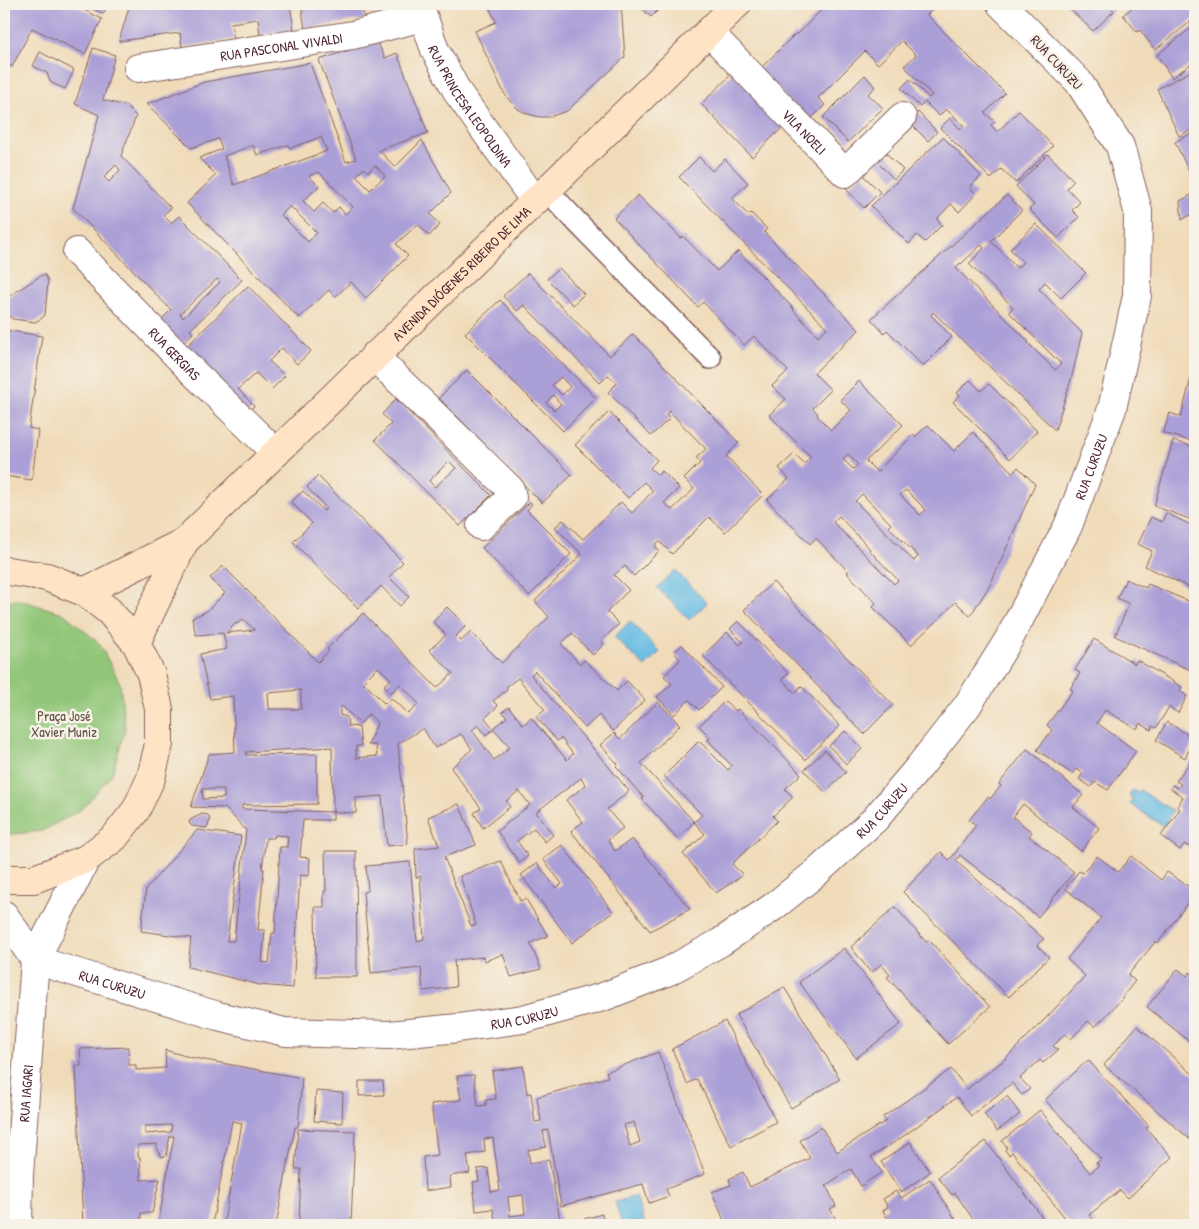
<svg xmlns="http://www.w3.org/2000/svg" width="1199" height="1229" viewBox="0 0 1199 1229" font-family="'Patrick Hand',sans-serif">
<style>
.green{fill:#91c678;stroke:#6e7252}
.water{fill:#66bce3;stroke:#586e87}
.building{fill:#ab9fd7;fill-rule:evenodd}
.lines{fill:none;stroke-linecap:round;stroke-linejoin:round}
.service-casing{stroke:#84615d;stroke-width:24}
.minor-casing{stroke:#84615d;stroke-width:30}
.secondary-casing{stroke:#84615d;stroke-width:30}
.service{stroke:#fff;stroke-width:21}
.minor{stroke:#fff;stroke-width:28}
.secondary{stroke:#fee4c5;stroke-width:28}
.labels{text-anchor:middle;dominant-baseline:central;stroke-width:5;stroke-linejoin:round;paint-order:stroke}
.street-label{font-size:14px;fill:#4a1f2b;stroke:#f7f3e8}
.park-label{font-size:14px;fill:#5f5142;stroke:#f7f3e8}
</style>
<rect width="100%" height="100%" fill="#f7f3e8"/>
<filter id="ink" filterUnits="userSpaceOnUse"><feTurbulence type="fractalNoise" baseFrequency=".02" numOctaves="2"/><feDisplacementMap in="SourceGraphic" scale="10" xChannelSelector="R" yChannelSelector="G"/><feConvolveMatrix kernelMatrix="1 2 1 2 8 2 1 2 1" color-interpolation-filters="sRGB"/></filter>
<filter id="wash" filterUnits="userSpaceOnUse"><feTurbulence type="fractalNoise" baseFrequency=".0096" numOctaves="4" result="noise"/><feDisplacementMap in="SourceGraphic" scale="20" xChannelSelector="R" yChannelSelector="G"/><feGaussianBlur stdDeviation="1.12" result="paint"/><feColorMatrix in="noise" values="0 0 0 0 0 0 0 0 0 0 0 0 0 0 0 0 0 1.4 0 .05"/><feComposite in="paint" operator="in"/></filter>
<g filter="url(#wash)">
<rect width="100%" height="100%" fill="#f0dbb9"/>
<!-- green -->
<path class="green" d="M19,600L63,613L99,643L120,683L125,729L112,774L82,809L42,831L4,835V601Z"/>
<!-- water -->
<g class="water">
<path d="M675,570L707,603L689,620L657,588Z"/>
<path d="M630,621L660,652L645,667L614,637Z"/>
<path d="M1133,790L1138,793L1140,790L1173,811L1163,826L1130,804L1133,799L1129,796Z"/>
<path d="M636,1196L645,1225H622L615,1202Z"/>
</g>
<g id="blocks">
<!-- building -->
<g class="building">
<path d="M4,4H72L102,19L85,54L32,28L12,67L4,63Z"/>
<path d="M84,4H108L103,14Z"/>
<path d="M130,4H290L294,30L260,35L258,19L231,23L234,39L182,47L180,33L119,41Z"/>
<path d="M301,4H362L364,19L305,29Z"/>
<path d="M488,4H621L625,57L567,111L549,117H540L528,114L518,109L509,100L504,93L475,31L496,22Z"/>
<path d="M641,4H655L660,8L651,17L639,6Z"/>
<path d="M818,4H938L927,15L1005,93L985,113L995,122L991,125L997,132L1019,111L1053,146L1016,183L1001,169L991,179L940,128L950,118L960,129L964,126L946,109L939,116L925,102L920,107L901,88L910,79L929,98L932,95L904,66L916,55L902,41L878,64L865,51L818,98L825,105L809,121L759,70L796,33L797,35L823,8Z"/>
<path d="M1065,4H1107L1114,11L1093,31Z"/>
<path d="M1137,4H1195V18L1155,50L1140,30L1137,32L1123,15Z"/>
<path d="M1195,25V61L1172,78L1157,55Z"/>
<path d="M377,41L385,58L397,53L428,133L379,150L395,167L422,140L451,193L430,214L440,225L429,236L418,224L396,244L408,256L366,298L351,282L335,297L329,290L299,318L187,203L216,175L199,158L222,149L218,139L191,148L147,104L204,82L310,63L346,162L356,159L319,60ZM321,137L327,151L234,185L224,156L253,145L257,155L288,145L290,148ZM375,165L385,176L370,190L356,176L364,168L368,172ZM319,172L353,207L345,214L339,207L333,213L323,203L314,212L303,201L319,186L309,176ZM290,206L317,233L308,242L281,215Z"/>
<path d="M93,48L115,55L103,100L126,106L136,116L121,156L171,208L163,215L171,223L179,216L242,280L190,330L193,333L179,347L157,324L171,310L73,208L99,115L75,104ZM116,165L120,170L109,182L104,177ZM217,279L220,282L183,318L180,314Z"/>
<path d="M40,52L74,70L65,89L50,82L47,73L33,66Z"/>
<path d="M1195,69V128L1179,136L1157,89Z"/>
<path d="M733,73L785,125L752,157L701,104Z"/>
<path d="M865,75L875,87L868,94L883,108L848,142L823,117Z"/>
<path d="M918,112L937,132L928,141L909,122Z"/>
<path d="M1195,131V184L1175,142Z"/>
<path d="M943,137L981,176L970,187L976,194L959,212L951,204L937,219L942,225L925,242L917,235L909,244L871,206Z"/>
<path d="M884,151L903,170L894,179L875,160Z"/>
<path d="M1048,154L1074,181L1067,188L1080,202L1072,210L1079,217L1058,238L1029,209L1034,205L1016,186Z"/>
<path d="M699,157L712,171L725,159L748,183L732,198L748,215L751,213L767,229L764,232L859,330L814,373L831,390L813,408L818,414L817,416L831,430L851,410L840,400L859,381L903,425L866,461L877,472L913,435L915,437L928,425L954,451L973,432L1013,473L1018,467L1035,484L990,585L970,616L956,602L911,645L873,607L876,603L847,573L849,572L816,538L810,544L767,500L789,479L779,468L794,454L804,464L811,457L769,415L786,399L772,386L788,371L754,336L744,345L703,302L698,307L614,218L638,195L681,238L683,236L717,271L738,251L794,309L793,310L818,336L827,328L679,177ZM848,454L858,465L853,469L843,459ZM906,490L926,510L920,515L900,495ZM862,494L891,524L889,527L918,556L914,561L855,501ZM839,516L870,549L869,550L898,580L894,584L833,522Z"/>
<path d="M862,174L880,192L864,208L846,189Z"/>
<path d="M1195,193V212L1182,220L1180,201Z"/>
<path d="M1007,195L1022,210L991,241L1017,268L1023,262L1010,249L1036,224L1086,273L1061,298L1045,282L1039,289L1082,333L1071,380L1055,430L933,312L931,315L952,337L923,366L887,330L884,333L871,319ZM981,245L984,248L969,264L1013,307L1009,312L1061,364L1055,370L1028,343L1029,342L956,268L960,263L961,264Z"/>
<path d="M559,268L584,294L573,305L547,279Z"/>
<path d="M528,273L610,356L633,334L739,443L726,456L763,495L725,532L709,517L672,554L659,541L655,546L659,551L634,576L625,566L614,575L629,590L607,612L619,624L601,641L604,644L593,655L572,633L561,644L580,664L585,660L590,666V665L617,691L627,681L645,700L613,731L599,715L585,728L535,671L531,675L629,791L607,809L623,828L608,840L615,851L632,839L690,909L650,931L571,831L583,822L566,800L586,785L581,778L536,812L553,835L545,842L534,828L517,841L528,856L519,863L517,860V859L497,831L530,805L519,791L506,801L510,807L483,828L474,813L481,808L451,768L472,749L461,734L435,748L423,728L398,744L408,844L387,846L382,796L356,798V813L333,812V820H303L300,857L310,858L309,876L300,875L293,988L260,985L188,967L191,938L141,931L146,889L197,830L241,836L227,941H234L246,830L225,808L191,807L209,754L235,752L233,696L210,699L200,654L227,649L223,633L196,635L192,618L207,611L225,593L210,578L223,566L318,662L329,651L327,649L363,613L437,688L453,673L429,650L446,635L433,622L447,607L466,626L456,636L461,641L471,632L502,663L549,617L535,601L582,554L555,527L563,520L583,539L621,502L632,513L653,491L644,482L628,498L575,445L609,412L657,460L650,468L658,475L662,471L679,488L664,503L672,510L694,489L684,479L700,463L696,458L706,449L669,411L666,414L670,418L651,436L608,392L617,383L608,375L600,383L524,305L517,311L503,296ZM243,619L255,630L226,633L236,623L237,624ZM378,667L391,679L384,685L391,693L400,684L419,704L408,714L391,698L385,704L363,682ZM518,678L545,710L536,717L557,741L561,738L573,754L567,760L531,718L523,725L509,707L502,712L507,717L493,728L485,718L498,706L493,701L508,689L506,687ZM301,690V709H269L268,693ZM342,706L360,724L369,714L377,723L368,745H376L377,756L356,758V746H361L359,727L348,726L347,717L340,715V708ZM478,725L486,735L494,729L510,747L494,760L472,730ZM332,747L333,812L242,809V805L317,804V754L246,755V752ZM202,789H224V798L203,799ZM275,835L288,836L287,847H280L275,933H272L269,963L262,962L265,930H258L264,869H262L266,838H274Z"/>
<path d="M42,275H45L48,281L45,315L42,318L35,322L13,319L5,313L4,306L9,296Z"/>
<path d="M248,286L311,351L297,364L282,348L269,361L285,376L272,389L256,373L238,389L254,406L245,415L183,350Z"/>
<path d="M500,300L596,398L563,431L465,333ZM561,377L570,387L562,395L552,385ZM553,395L561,404L554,410L546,403Z"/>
<path d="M4,330L42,336L29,428L38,430L32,480L4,476Z"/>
<path d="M467,370L572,475L542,503L439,398Z"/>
<path d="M1191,378L1195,379V442L1163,433L1170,413L1181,417Z"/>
<path d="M970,380L981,391L989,384L1037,431L1010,459L953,402L960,395L957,393Z"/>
<path d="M396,399L491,495L460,526L375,440L391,424L382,414ZM449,461L456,468L435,487L429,481Z"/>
<path d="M1173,441L1195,447V521L1154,506Z"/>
<path d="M318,476L402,561L403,562L389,577L409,597L400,606L381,586L358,608L293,542L312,523L291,502L303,491L324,511L326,508L307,487Z"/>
<path d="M530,502L532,504L527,510L571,554L529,596L482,548Z"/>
<path d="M1166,513L1195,527V590L1145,566L1152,551L1138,544L1151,517L1162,522Z"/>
<path d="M1126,579L1146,588L1148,584L1195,604V672L1115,636L1129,604L1117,598Z"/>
<path d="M773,582L893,705L864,734L744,610Z"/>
<path d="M738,621L788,673L782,679L795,693L801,686L840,726L805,760L703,656L727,632L740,645L743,642L730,629Z"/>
<path d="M1094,639L1135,664L1137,660L1182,687L1180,691L1187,696L1178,713L1169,707L1156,728L1152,726L1151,730L1140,723L1137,729L1105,710L1097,723L1136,751L1108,790L1095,782L1091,787L1079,779L1083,773L1076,769L1072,774L1037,750L1052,730L1047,725L1073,690L1070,689L1080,673L1075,670Z"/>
<path d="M682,645L722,687L699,710L689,700L674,715L657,697L672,684L664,676L680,660L674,652Z"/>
<path d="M725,701L736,711L738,709L801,774L785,789L793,797L773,816L777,821L732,864L743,875L716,893L683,854L705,834L694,822L702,815L664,776L699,741L728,770L732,766L708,740L710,737L699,726Z"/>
<path d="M658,702L680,725L641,763L694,822L677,838L642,799L644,798L616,766L618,764L600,745L614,733L620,739Z"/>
<path d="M1167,722L1195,739L1185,758L1156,740Z"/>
<path d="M845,731L862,749L846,764L829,746Z"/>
<path d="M1027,749L1083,795L1073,807L1099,828L1081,851L1023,804L1013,817L1032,832L1029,836L1074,872L1038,917L960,855L956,861L1044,939L1037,945L1049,957L1009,997L903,892L941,852L949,860L952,857L976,825L969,820L988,797L990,799L1001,786L999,784Z"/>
<path d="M825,750L846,772L825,792L804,770Z"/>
<path d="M1195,755V845L1193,849L1184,844L1180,850L1161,836L1180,809L1177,807L1183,797L1170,788L1173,785L1177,788L1181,784L1176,781Z"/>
<path d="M459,804L476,845L444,857L471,926L476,925L460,876L501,861L515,891H516L520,901L526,899L548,936L530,943L541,969L511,977L503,954L485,961L483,957L454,960L456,987L423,991L421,968L371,973L363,892L368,891L366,866L410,862L417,941L424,939L420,876L416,878L415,849L439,846L428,817Z"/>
<path d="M202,814L208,815L210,820L208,826L206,828L198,827L192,826L189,823L190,820Z"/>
<path d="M562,845L613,912L572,943L521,875L537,863L556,888L562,884L543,859Z"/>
<path d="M325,851H356L357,977H316L315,907H324V891H326Z"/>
<path d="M1097,856L1118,872L1131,856L1161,880L1167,872L1195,891V893L1158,943L1156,941L1128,975L1135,981L1123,996L1124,997L1095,1027L1088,1021L1071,1039L1065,1034L1053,1046L1058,1050L1043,1063L1040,1060L1020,1078L1030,1089L1022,1095L1012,1083L971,1116L957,1097L898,1140L871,1157L882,1172L861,1186L851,1169L826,1185L836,1206L830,1209L837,1221L829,1225H726L712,1192L731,1185L729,1179L743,1172L750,1187L810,1158L800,1140L821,1127L837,1152L886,1121L883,1117L951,1069L967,1089L1004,1060L1047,1017L1085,976L1067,959L1101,918L1065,888L1079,871L1083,873Z"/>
<path d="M895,907L926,942L929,940L990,1007L948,1044L887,977L890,975L881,964L871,973L851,947Z"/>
<path d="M844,948L901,1024L856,1058L799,982Z"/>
<path d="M1178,969L1187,976L1190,972L1195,976V1046L1147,1007Z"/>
<path d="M784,987L840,1079L791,1108L736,1015Z"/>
<path d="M725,1021L776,1122L731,1146L697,1079L687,1084L672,1049Z"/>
<path d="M1137,1026L1195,1076V1136L1192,1141L1104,1065Z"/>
<path d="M128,1047L129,1065H136V1070L166,1068L165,1050L189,1057L302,1078L298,1127H295L276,1225H245L224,1221L242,1123L232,1121L212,1225H158L174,1136H170L166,1156L162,1157L157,1148V1144L138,1145V1157H140L141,1180L160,1179L152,1213H141V1225H83L76,1066H81L80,1049ZM172,1125L171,1132L145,1134V1126Z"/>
<path d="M658,1052L705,1174L666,1189L669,1196L649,1203L643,1184L561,1206L548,1130L543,1131L546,1147L528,1150L530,1163L549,1160L561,1225H496L493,1209L476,1211L473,1182L479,1181L477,1169L488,1168L491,1192L500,1190L493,1138L484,1139L485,1152L467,1155L470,1173L450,1176L451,1187L425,1191L423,1157L438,1155L431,1104L461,1100L457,1076L474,1075L478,1106L486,1105V1100L496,1099L492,1071L523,1066L527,1094L531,1093L535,1122L541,1121L537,1097L608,1077L606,1072ZM634,1122L640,1142L630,1146L624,1125ZM523,1195L525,1214L510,1216L508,1197Z"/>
<path d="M1088,1060L1149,1126L1146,1128L1172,1157L1128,1198L1120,1190L1089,1215L1096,1223L1093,1225H1071L1012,1152L1009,1155L1005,1150L1007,1147L1002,1141L1040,1110L1090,1173L1099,1165L1096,1163L1101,1159L1045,1100Z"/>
<path d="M359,1081H383L384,1095L359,1096Z"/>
<path d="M316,1091L343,1093L342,1123L314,1121Z"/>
<path d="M1007,1096L1020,1114L997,1131L984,1114Z"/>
<path d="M298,1129L355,1131L351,1225H299L301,1169H295Z"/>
<path d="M986,1141L1048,1225H977L955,1193L952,1195L938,1177Z"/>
<path d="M910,1142L930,1172L901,1192L881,1162Z"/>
<path d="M930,1179L959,1225H892L883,1211L888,1207L883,1199L896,1191L901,1198Z"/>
<path d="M602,1214L605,1225H586L584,1219Z"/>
<path d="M487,1221L488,1225H442V1224Z"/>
</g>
</g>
</g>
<g filter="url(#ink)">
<use href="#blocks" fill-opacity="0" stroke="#84615d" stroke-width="1"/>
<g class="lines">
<!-- service casing -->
<g class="service-casing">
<path id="service" d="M547,190L576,221L710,358"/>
</g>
<!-- minor casing -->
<g class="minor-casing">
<g id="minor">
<path id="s1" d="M419,4L435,50L458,93L535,201"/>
<path id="s2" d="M709,32L845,173L902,117"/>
<path id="s3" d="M138,68L353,35L423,17"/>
<path id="s4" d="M77,252L194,373L276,453"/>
<path d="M374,356L510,489L512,497L481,526"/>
<path d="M4,915L35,960"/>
<path id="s5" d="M35,960L218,1016L285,1032L389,1035L458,1028L523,1019L603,997L669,971L721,942L773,907L817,872L875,819L920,766L967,706L1009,639L1068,526L1112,409L1137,296L1138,211L1120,146L1078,81L1001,4"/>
<path id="s6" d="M18,1225L19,1175L35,960L86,859"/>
</g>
</g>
<!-- secondary casing -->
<g class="secondary-casing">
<g id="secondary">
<path d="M4,571H8L47,577L84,592L109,611L136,643L151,674L159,709V744L151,778L136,810L114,838L86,859L34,879H4"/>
<path id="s7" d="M84,592L184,542L535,201L547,190L737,4"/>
<path d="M136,643L184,542"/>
</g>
</g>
<!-- service -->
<use href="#service" class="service"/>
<!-- minor -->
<use href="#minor" class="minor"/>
<!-- secondary -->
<use href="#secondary" class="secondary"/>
</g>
</g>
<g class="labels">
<!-- street labels -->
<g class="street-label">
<text stroke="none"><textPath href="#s3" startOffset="145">RUA PASCONAL VIVALDI</textPath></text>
<text transform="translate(1057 62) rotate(47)">RUA CURUZU</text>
<text stroke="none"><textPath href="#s1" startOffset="115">RUA PRINCESA LEOPOLDINA</textPath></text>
<text stroke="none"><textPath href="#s2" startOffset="138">VILA NOELI</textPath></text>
<text stroke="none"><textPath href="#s7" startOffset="498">AVENIDA DIÓGENES RIBEIRO DE LIMA</textPath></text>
<text stroke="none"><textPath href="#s4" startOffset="141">RUA GERGIAS</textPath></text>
<text stroke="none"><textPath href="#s5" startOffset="1326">RUA CURUZU</textPath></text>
<text stroke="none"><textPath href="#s5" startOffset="921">RUA CURUZU</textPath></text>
<text stroke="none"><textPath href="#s5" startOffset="81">RUA CURUZU</textPath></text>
<text stroke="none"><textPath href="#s5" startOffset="501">RUA CURUZU</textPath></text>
<text stroke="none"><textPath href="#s6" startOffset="132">RUA IAGARI</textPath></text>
</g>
<!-- park labels -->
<g class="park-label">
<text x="64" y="715">Praça José<tspan x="64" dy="16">Xavier Muniz</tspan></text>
</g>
</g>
<!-- margin -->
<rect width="1199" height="1229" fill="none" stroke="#f7f3e8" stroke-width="20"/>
</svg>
